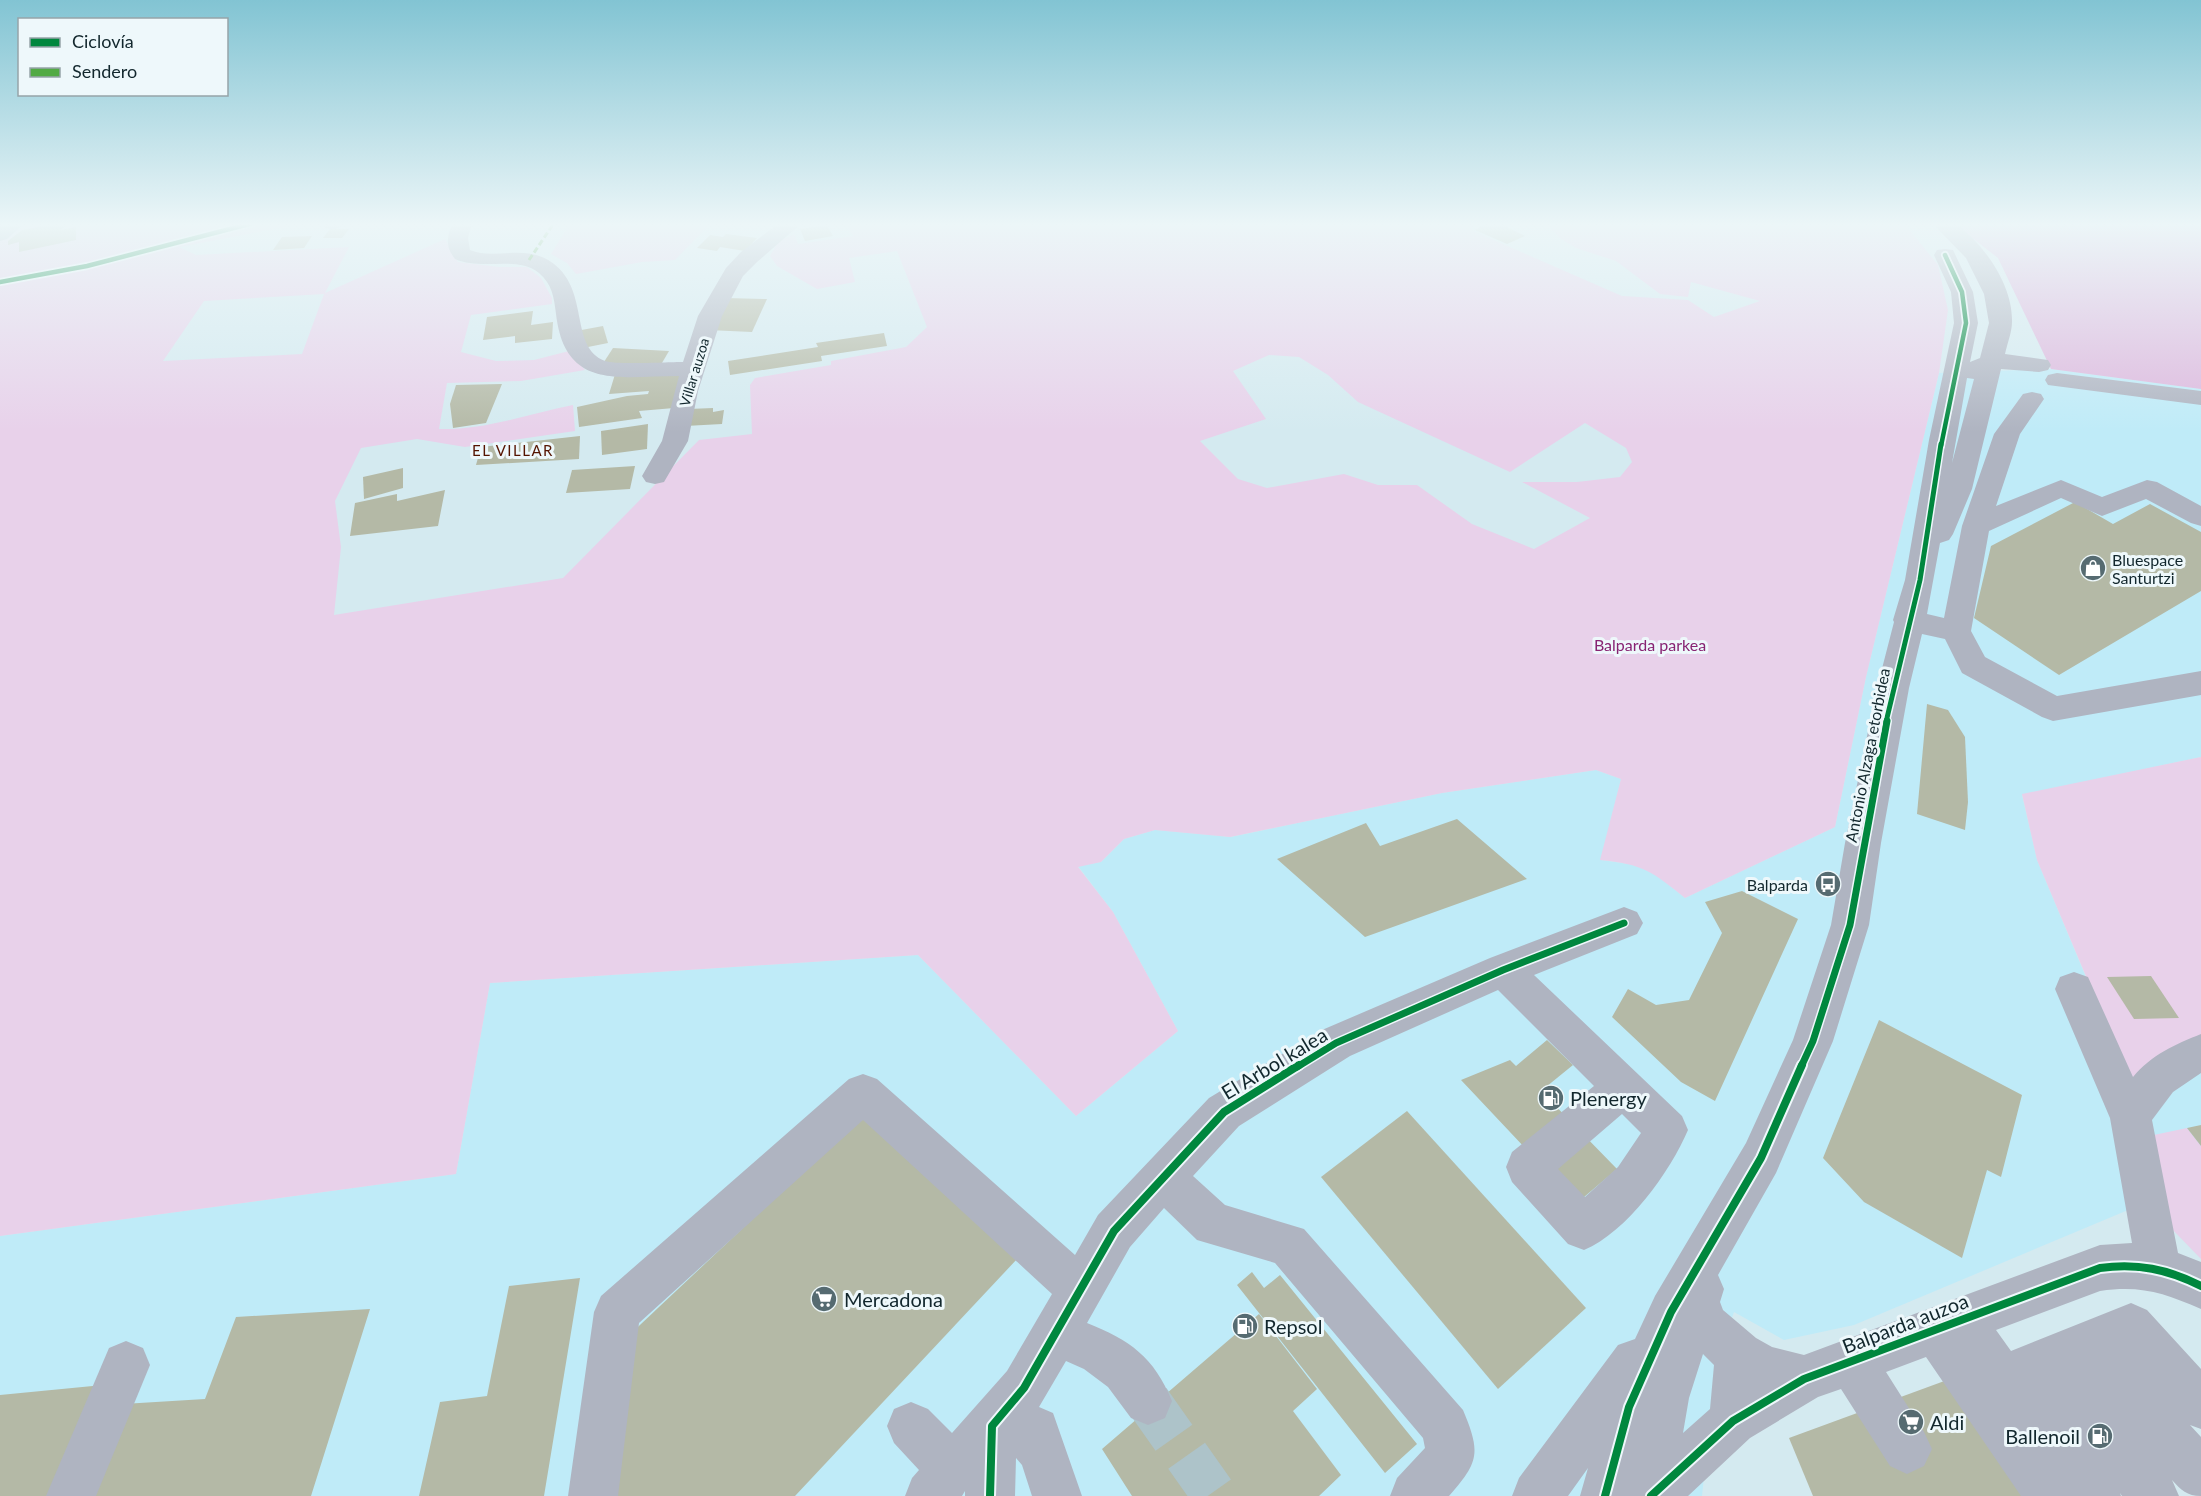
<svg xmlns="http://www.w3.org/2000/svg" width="2201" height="1496" viewBox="0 0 2201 1496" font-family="Lato,sans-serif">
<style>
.built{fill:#bfebf8}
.green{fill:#e8d1ea;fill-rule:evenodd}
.forest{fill:#ddb7dd}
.building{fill:#b4b9a6}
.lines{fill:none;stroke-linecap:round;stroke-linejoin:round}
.minor-tunnel{stroke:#adc3c9;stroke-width:45;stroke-dasharray:45 22;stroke-linecap:butt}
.minor{fill:#afb4c1;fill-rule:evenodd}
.quiet{stroke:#51aa44;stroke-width:3;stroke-dasharray:6 3;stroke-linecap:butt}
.cycleway-far3-casing{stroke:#eef8fb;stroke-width:8}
.cycleway-far2-casing{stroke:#eef8fb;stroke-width:8}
.cycleway-far1-casing{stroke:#eef8fb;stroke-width:10}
.cycleway-casing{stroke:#eef8fb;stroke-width:12}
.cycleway-far3{stroke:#00873e;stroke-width:4.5}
.cycleway-far2{stroke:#00873e;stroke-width:5}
.cycleway-far1{stroke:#00873e;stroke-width:7}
.cycleway{stroke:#00873e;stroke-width:8}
.labels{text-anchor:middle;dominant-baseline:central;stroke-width:6;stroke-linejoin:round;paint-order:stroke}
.far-street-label{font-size:14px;fill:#12272d;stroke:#eef8fb}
.far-neighbourhood-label{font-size:15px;letter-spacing:1.5px;fill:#551400;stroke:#eef8fb}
.poi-label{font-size:16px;fill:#12272d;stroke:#eef8fb;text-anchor:start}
.park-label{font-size:16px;fill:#872473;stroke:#eef8fb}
.street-label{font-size:16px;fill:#12272d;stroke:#eef8fb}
.near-street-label{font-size:20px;fill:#12272d;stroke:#eef8fb}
.near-poi-label{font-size:20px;fill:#12272d;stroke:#eef8fb;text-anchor:start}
</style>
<rect width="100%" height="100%" fill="#d4eaf0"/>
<!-- built -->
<path class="built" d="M2051,369L2201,389V757L2022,795L2037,860L2141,1109L2201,1068V1189L2195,1182L1854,1325L1784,1340L1734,1312L1716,1363L1702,1496H0V1236L456,1174L490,983L918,955L1076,1116L1178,1031L1113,912L1078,866L1101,862L1124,839L1155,830L1231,837L1442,793L1596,770L1621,779L1601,860L1642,866L1657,875L1685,898L1835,827L1866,677L1939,373Z"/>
<!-- green -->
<g class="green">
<path d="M0,223H289L285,227L179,247L196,255L349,247L325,293L445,239L458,262L499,267H527L541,278L552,298V304L471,315L461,352L496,361L534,360L569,351L585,370L521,381L447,383L439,429C485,430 528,414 573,405L575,431L465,447L417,439L361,448L335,501L341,547L334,615L563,578L699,440L752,434L750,385L755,378L831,365V361L906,347L927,327L897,251L849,258L855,282L817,289L777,266L770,256L778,242L794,234L798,244L853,236L846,223H1471L1473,231L1622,296L1688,300L1714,317L1760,301L1691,282L1688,297L1660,294L1616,261L1576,248L1561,239L1545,223H1904L1938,265L1948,310L1939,373L1866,677L1835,827L1685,898C1653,872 1643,864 1600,860L1621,779L1596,770L1442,793L1230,837L1155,830L1124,839L1101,862L1078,867L1113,912L1178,1031L1076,1116L918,955L490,983L456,1174L0,1236ZM324,294L302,354L163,361L204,301ZM1269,355L1299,357L1328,375L1358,402L1510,472L1585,423L1626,448L1632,462L1620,477L1577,482H1522L1590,518L1534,549L1472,524L1417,485H1378L1344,474L1267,488L1238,479L1200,441L1266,419L1233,371Z"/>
<path d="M570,223H723L710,224L675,260L642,262L576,274L567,263L551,254Z"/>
<path d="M2201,757V1068L2142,1109L2037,860L2022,794Z"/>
<path d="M2187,1128L2201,1146V1259L2169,1226L2149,1136Z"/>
</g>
<!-- forest -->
<path class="forest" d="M1953,223H2201V389L2051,369L1998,258Z"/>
<!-- building -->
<g class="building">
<path d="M60,223H71L60,230L76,227V240L19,252V242L8,245V241L22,230Z"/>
<path d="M1487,223H1499L1525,236L1507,244L1475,230Z"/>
<path d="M827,225L833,236L805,241L800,229Z"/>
<path d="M330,229H349L342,238H323Z"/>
<path d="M726,234L757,238L745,251L720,247L717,251L697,248L710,235L723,237Z"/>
<path d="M312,236L304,248L273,250L282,237Z"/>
<path d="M725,298L767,299L752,332L708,330Z"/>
<path d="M533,311L531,325L553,322L552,339L515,343V336L483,340L487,317Z"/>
<path d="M603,326L608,343L583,348L576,331Z"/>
<path d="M884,333L887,346L821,356L822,361L730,375L728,361L818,347L816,343Z"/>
<path d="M613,348L669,351L659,368L602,365Z"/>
<path d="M616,371H681L674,408L639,411L642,418L579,427L577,407L627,396L648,394L649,391L609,394Z"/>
<path d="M502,384L486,423L453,428L450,404L456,385Z"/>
<path d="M713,408V412L724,410L722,424L685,426L689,409Z"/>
<path d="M648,424L647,449L602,455L601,431Z"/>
<path d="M580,436L579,459L476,465L481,447Z"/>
<path d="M635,466L630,489L566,493L572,470Z"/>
<path d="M403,468V488L364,499L363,477Z"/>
<path d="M445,490L438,526L350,536L355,503L397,494V501Z"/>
<path d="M2075,502L2113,524L2150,504L2201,532V591L2059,675L1974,618L1991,546Z"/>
<path d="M1927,704L1948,710L1965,737L1968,802L1965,830L1917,814Z"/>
<path d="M1457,819L1527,879L1365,937L1277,859L1366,823L1380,846Z"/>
<path d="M1742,891L1798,919L1715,1101L1681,1082L1612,1017L1628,989L1656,1005L1689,1000L1722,933L1705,902Z"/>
<path d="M2151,976L2179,1018L2134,1019L2107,977Z"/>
<path d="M1879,1020L2022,1095L2001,1177L1987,1170L1962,1258L1864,1202L1823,1158Z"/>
<path d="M1547,1040L1573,1065L1541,1091L1617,1169L1577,1203L1461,1080L1510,1060L1516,1066Z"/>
<path d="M1407,1111L1586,1308L1498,1389L1321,1177Z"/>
<path d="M865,1113L1018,1258L795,1496H616L624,1340Z"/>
<path d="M2201,1125V1146L2187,1128Z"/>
<path d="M1252,1272L1264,1288L1280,1275L1417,1444L1385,1473L1237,1285Z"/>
<path d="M580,1278L544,1496H419L440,1402L487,1396L509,1286Z"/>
<path d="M370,1309L311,1496H85L123,1404L205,1399L236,1317Z"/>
<path d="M1259,1314L1317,1389L1293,1411L1341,1475L1319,1496H1132L1102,1449Z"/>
<path d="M1958,1376L2040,1496H1813L1789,1438Z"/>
<path d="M103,1385L58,1496H0V1395Z"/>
</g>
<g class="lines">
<!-- minor-tunnel -->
<path class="minor-tunnel" d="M1148,1401L1215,1496"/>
<!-- minor -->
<g class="minor">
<path d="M2,223H25L7,239L0,241V225Z"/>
<path d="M322,223H344C339,230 333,230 325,228Z"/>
<path d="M452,223H472L468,238L470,250C496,261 526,242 554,264C590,292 569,347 605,361C616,365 668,362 683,362L698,316L726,268L741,252L779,223H802L757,262L743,276L722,316L698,391L688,441L664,482L655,484L646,482L642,476L662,441L679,376C619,376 565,391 556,314C554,297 552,284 539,273C517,255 482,271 455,259C445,246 447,238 452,223Z"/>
<path d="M1932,223H1955C1984,244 2013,285 2012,322C2012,332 2007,344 2005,354L2048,360L2051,365L2048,370L2039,372L2001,369L1972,489L1953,534L1949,540L1940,543L1927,614L1944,618L1962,526L1994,434L2023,394L2032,392L2041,394L2044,399L2020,434L1996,506L2061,480L2102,497L2147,480L2157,482L2201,506V526L2191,523L2146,499L2102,516L2061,498L1989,531L1971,631L1985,657L2057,696L2201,671V695L2053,721L2042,717L1962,673L1945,639L1922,634L1909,688L1881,843L1869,925L1833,1041L1776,1173L1718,1275L1724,1289L1720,1302L1723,1310L1756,1338L1772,1347L1804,1355L2100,1245L2132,1243L2110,1118L2055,989L2060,977L2074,972L2088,977L2133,1077C2151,1055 2176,1044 2201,1034V1073L2173,1092L2152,1120L2178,1253L2201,1262V1309C2164,1293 2141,1285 2100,1291L1996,1330L2011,1351L2131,1303L2147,1310L2201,1369V1429L2190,1425L2201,1437V1496C2187,1496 2181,1490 2172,1480L2179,1496H2122L2120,1493L2121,1496H2021L1926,1357L1886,1372L1924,1432L1932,1449L1924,1466L1907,1474L1890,1466L1841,1389L1818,1397L1750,1438L1688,1496H1580L1588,1468L1568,1496H1512L1519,1478L1618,1345L1635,1339L1655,1296L1746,1143L1793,1040L1831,925L1845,843L1877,688L1894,622L1893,620L1905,580L1929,440L1954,323L1951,292L1934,255L1937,250L1945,249L1953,250L1973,292L1978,323L1970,362L1980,358L1989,323L1984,294L1966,258ZM1967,378L1974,379L1952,463ZM1703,1354L1714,1365L1710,1409L1683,1433L1689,1398Z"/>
<path d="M2057,373L2201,391V405L2048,385L2045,380L2048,375Z"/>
<path d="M1624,907L1637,912L1643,923L1637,934L1534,975L1682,1116L1688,1130C1670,1172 1627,1232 1584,1250L1568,1244L1512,1182L1506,1167L1512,1152L1594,1086L1498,990L1350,1056L1239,1126L1193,1176L1225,1205L1304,1229L1463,1410C1481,1453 1479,1462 1449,1496H1390L1397,1478L1425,1448L1423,1438L1275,1263L1197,1240L1164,1208L1130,1247L1087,1323C1130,1340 1154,1357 1172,1401L1165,1418L1148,1425L1131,1418L1108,1387L1084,1369L1066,1361L1039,1407L1053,1413L1082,1496H1032L1022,1465L1016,1458L1015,1496H965V1491L962,1496H905L912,1478L919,1470L894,1443L887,1426L894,1409L911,1402L928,1409L952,1433L1007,1371L1052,1294L863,1120L639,1323L618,1496H568L594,1312L601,1296L849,1079L863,1074L877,1079L1075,1255L1098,1215L1209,1098L1322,1030L1490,958ZM1622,1114L1641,1133L1618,1167L1585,1197L1558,1169Z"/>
<path d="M126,1341L143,1348L150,1365L96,1496H46L109,1348Z"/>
</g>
<!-- quiet -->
<path class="quiet" d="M529,260L554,223"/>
<!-- cycleway-far3 casing -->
<g class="cycleway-far3-casing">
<g id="cycleway-far3">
<path d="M0,282L87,266L253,223"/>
<path d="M1941,446L1966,323L1962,292L1945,255"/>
</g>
</g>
<!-- cycleway-far2 casing -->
<g class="cycleway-far2-casing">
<path id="cycleway-far2" d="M1886,722L1920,580L1941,444"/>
</g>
<!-- cycleway-far1 casing -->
<g class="cycleway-far1-casing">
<g id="cycleway-far1">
<path d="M1297,1067L1336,1043L1503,970L1624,923"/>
<path d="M1801,1067L1813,1041L1850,925L1887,721"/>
</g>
</g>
<!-- cycleway casing -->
<g class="cycleway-casing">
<g id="cycleway">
<path d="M990,1496L992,1426L1024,1388L1114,1231L1224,1112L1299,1065"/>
<path d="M1605,1496L1629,1407L1671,1312L1761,1158L1802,1065"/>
<path d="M1651,1496L1733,1421L1804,1379L2100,1268C2137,1263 2168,1269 2201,1286"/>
</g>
</g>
<!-- cycleway-far3 -->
<use href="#cycleway-far3" class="cycleway-far3"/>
<!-- cycleway-far2 -->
<use href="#cycleway-far2" class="cycleway-far2"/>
<!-- cycleway-far1 -->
<use href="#cycleway-far1" class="cycleway-far1"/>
<!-- cycleway -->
<use href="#cycleway" class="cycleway"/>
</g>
<!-- sky -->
<linearGradient id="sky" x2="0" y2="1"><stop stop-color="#82c4d3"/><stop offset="0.52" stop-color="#ecf6f8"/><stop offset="1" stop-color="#ecf6f8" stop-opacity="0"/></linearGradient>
<rect width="2201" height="432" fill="url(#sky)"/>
<!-- icons -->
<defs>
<g id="shop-disc" transform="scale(1.35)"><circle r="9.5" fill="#566b71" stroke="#eef8fb"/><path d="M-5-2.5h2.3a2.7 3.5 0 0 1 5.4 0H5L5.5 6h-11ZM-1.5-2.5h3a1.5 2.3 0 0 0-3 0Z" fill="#fff"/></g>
<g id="bus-disc" transform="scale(1.35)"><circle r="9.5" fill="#566b71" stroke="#eef8fb"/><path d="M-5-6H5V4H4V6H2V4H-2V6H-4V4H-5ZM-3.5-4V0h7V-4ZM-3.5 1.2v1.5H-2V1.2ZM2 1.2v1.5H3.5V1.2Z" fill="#fff"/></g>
<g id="fuel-disc" transform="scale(1.35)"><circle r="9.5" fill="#566b71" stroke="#eef8fb"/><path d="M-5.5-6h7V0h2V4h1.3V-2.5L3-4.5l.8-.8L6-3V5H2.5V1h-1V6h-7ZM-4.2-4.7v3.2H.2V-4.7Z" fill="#fff"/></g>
<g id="supermarket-disc" transform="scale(1.35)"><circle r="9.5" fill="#566b71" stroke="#eef8fb"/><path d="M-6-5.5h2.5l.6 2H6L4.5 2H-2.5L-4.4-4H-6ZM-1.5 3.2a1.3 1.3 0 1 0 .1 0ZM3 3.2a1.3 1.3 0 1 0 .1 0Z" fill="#fff"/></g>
</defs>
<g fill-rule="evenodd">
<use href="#shop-disc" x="2093" y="568"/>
<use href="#bus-disc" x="1828" y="884"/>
<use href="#fuel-disc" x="1551" y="1098"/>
<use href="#supermarket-disc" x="824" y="1299"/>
<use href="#fuel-disc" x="1245" y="1326"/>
<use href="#supermarket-disc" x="1911" y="1422"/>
<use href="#fuel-disc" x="2100" y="1436"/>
</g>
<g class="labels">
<!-- far-street labels -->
<g class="far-street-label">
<text transform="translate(694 372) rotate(-73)">Villar auzoa</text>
</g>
<!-- far-neighbourhood labels -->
<g class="far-neighbourhood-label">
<text x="513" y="450">EL VILLAR</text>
</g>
<!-- poi labels -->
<g class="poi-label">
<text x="2112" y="559">Bluespace<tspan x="2112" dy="18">Santurtzi</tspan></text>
<text x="1808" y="884" text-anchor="end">Balparda</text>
</g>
<!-- park labels -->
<g class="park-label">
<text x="1650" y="644">Balparda parkea</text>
</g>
<!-- street labels -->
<g class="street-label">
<text transform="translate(1867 755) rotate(-79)">Antonio Alzaga etorbidea</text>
</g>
<!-- near-street labels -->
<g class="near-street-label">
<text transform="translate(1274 1063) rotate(-31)">El Arbol kalea</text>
<text transform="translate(1905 1323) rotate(-21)">Balparda auzoa</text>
</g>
<!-- near-poi labels -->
<g class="near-poi-label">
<text x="1570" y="1098">Plenergy</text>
<text x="844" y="1299">Mercadona</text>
<text x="1264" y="1326">Repsol</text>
<text x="1930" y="1422">Aldi</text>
<text x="2080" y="1436" text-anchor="end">Ballenoil</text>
</g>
</g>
<!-- legend -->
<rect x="18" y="18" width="210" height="78" fill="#eef8fb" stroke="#96a4a9" stroke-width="1.5"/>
<rect x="30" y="38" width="30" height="9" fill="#00873e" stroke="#96a4a9" stroke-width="1.5"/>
<text x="72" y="48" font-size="18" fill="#12272d">Ciclovía</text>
<rect x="30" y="68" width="30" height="9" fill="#51aa44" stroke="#96a4a9" stroke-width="1.5"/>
<text x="72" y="78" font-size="18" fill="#12272d">Sendero</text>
</svg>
